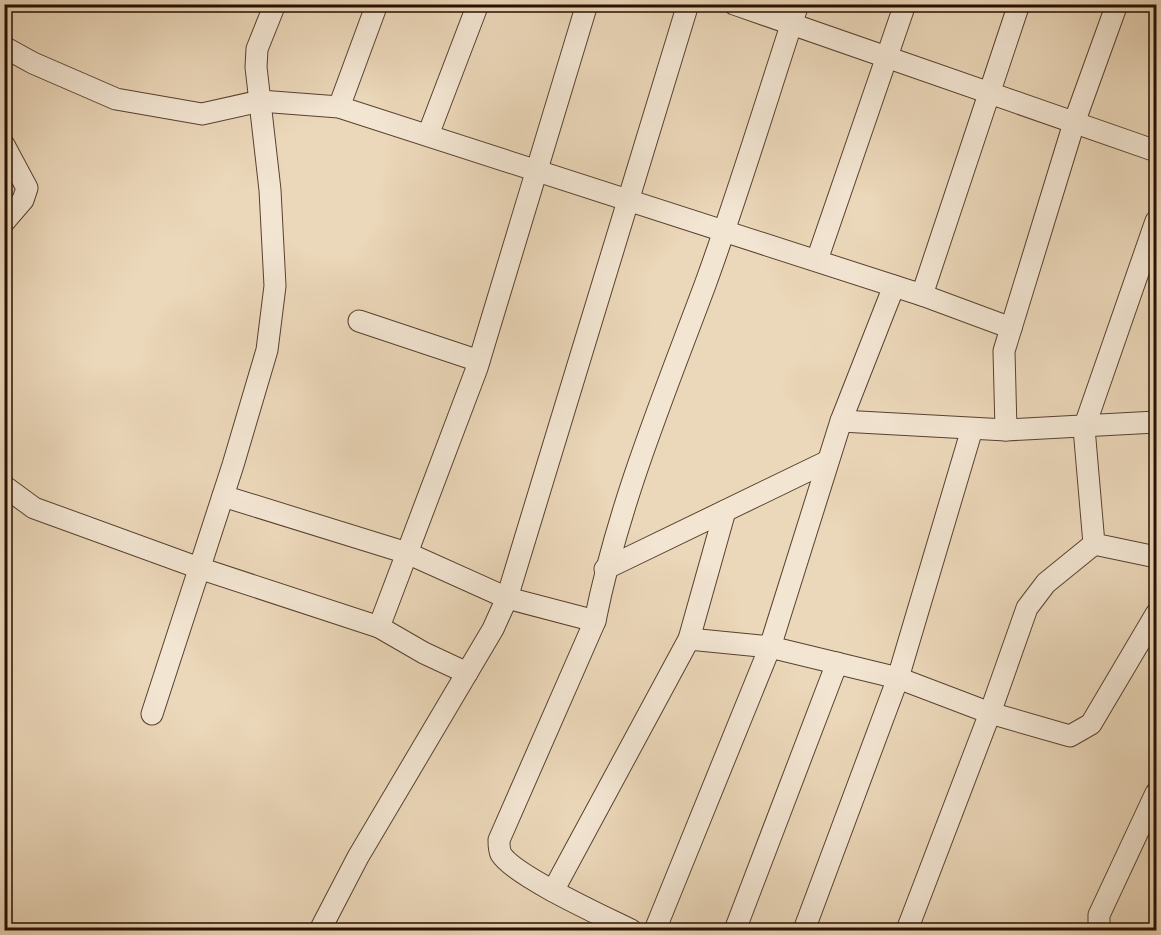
<svg xmlns="http://www.w3.org/2000/svg" width="1161" height="935" viewBox="0 0 1161 935" font-family="'Gentium Book Plus',serif">
<style>
.lines{fill:none;stroke-linecap:round;stroke-linejoin:round}
.minor-casing{stroke:#58412e;stroke-width:23}
.minor{stroke:#f2e5d2;stroke-width:21}
</style>
<rect width="100%" height="100%" fill="#ebd7b9"/>
<filter id="stains"><feTurbulence type="fractalNoise" baseFrequency=".00333" numOctaves="4"/><feColorMatrix values="0 0 0 0 .2 0 0 0 0 .09 0 0 0 0 .02 0 0 0 .5 -.17"/></filter>
<radialGradient id="worn" r=".72"><stop offset=".6" stop-color="#630" stop-opacity="0"/><stop offset="1" stop-color="#630" stop-opacity=".3"/></radialGradient>
<g class="lines">
<!-- minor casing -->
<g class="minor-casing">
<g id="minor">
<path d="M734,4L1156,151"/>
<path d="M4,47L33,63L116,99L202,114L260,101L339,107L922,295L1019,4"/>
<path d="M339,107L377,4"/>
<path d="M428,135L478,4"/>
<path d="M4,145L27,188L23,200L4,222"/>
<path d="M1156,221L1084,428L1094,544L1156,557"/>
<path d="M817,260L905,4"/>
<path d="M922,295L1011,328"/>
<path d="M359,321L479,361"/>
<path d="M841,421L894,286"/>
<path d="M1006,430L1004,351L1074,123L1117,4"/>
<path d="M4,486L34,508L199,568L379,627L424,653L467,673"/>
<path d="M223,496L407,553L507,598L595,621C618,505 664,395 705,285C739,192 767,98 798,4"/>
<path d="M605,569L826,462"/>
<path d="M595,621L499,840C499,844 499,850 501,854C514,876 605,917 631,930"/>
<path d="M379,627L477,368L587,4"/>
<path d="M689,639L770,647L898,678L990,713L1070,736L1091,724L1156,614"/>
<path d="M152,714L233,465L267,350L275,286L270,190L256,67L257,49L275,4"/>
<path d="M553,891L689,639L725,511"/>
<path d="M320,930L358,857L493,629L507,598L688,4"/>
<path d="M655,930L770,647L841,421L1006,430L1156,422"/>
<path d="M735,930L837,663"/>
<path d="M804,930L898,678L972,429"/>
<path d="M907,930L990,713L1027,608L1046,583L1094,544"/>
<path d="M1099,930V915L1156,793"/>
</g>
</g>
<!-- minor -->
<use href="#minor" class="minor"/>
</g>
<!-- margin -->
<rect width="1161" height="935" fill="none" stroke="#ebd7b9" stroke-width="24"/>
<rect x="6" y="6" width="1149" height="923" fill="none" stroke="#270f00" stroke-width="3"/>
<rect x="12" y="12" width="1137" height="911" fill="none" stroke="#270f00" stroke-width="1.5"/>
<rect width="100%" height="100%" filter="url(#stains)"/>
<rect width="100%" height="100%" fill="url(#worn)"/>
</svg>
